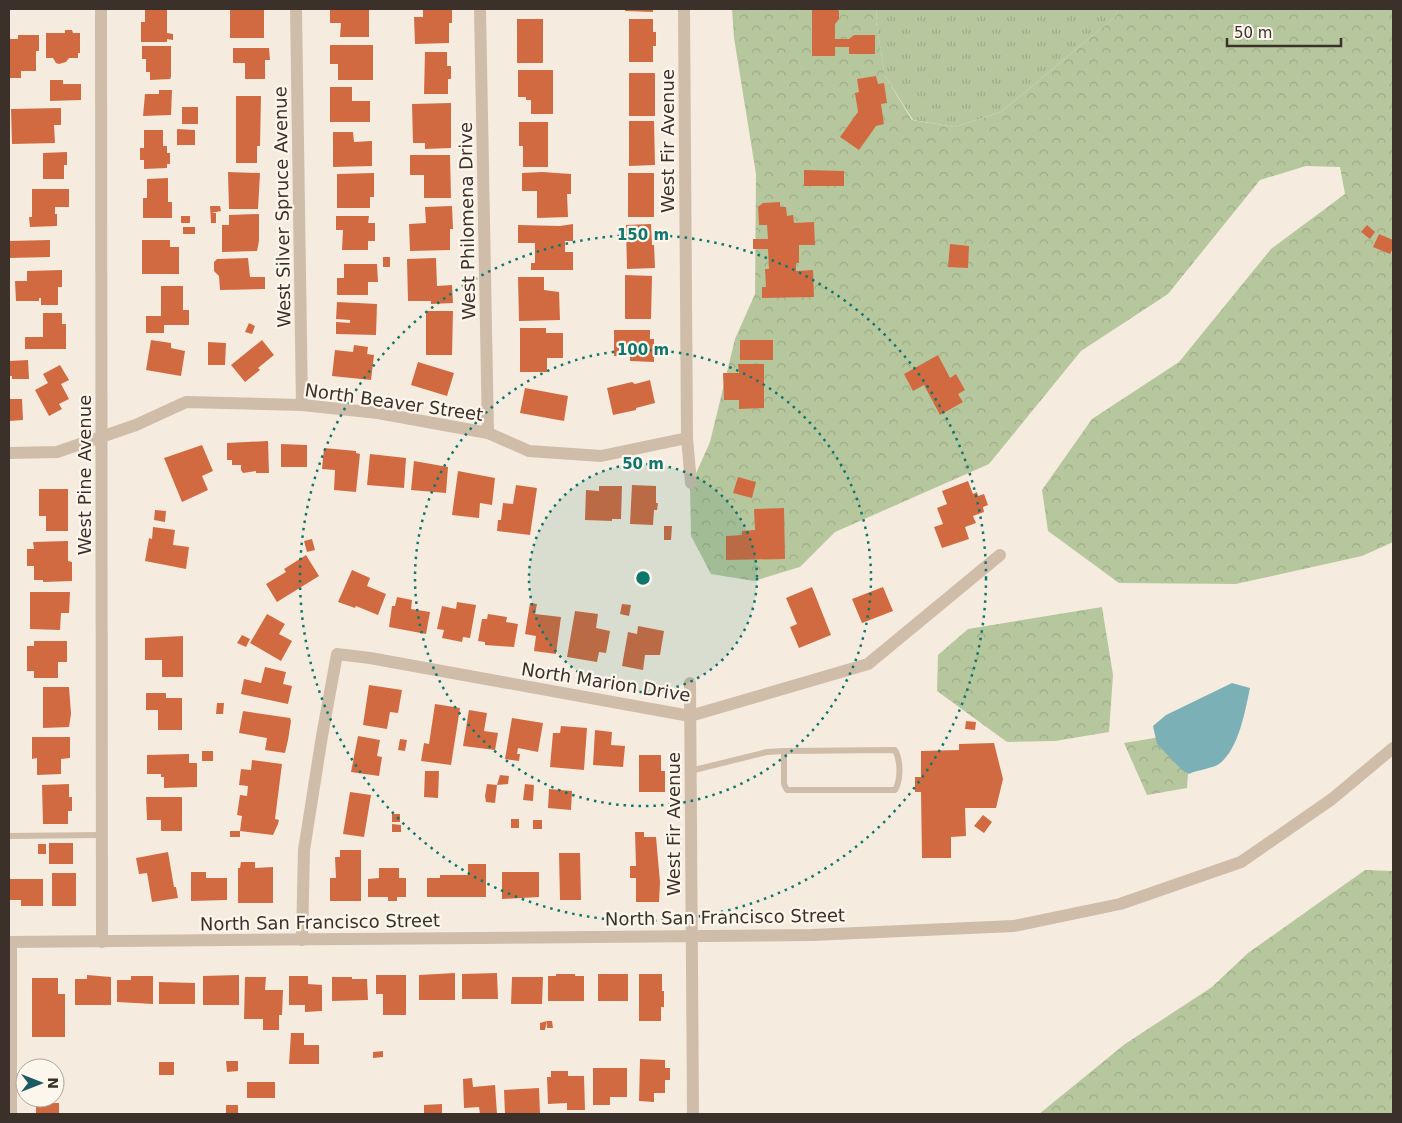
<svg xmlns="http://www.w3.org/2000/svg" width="1402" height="1123" viewBox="0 0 1402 1123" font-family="'DejaVu Sans',sans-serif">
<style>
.grass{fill:url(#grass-tufts)}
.forest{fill:url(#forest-crowns)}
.water{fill:#7bb1b6}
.building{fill:#d26a41}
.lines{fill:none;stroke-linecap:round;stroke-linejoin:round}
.service{stroke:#cfbca9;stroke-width:6}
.minor{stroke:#cfbca9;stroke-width:12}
.ring{fill:none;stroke:#0f766e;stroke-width:2.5;stroke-dasharray:2.5 5}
.labels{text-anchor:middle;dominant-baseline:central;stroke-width:4.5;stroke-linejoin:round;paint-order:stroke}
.street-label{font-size:18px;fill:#3c302a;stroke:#fcf6ed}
.centre{fill:#0f766e;stroke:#fcf6ed;stroke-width:2.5}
.ring-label{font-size:15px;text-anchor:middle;font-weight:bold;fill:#0f766e;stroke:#fcf6ed;stroke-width:4.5;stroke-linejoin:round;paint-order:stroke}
</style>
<defs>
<pattern id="grass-tufts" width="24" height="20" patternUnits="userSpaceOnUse" patternTransform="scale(1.25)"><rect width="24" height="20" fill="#b7c79d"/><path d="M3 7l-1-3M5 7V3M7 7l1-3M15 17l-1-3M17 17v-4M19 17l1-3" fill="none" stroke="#9eab87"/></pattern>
<pattern id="forest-crowns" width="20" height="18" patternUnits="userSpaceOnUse" patternTransform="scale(1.25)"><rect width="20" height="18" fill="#b7c79d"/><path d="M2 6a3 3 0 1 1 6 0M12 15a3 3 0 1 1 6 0" fill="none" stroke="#9eab87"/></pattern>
</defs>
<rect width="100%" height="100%" fill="#f5ecdf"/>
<!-- grass -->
<path class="grass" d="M877,9H1119L1116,16L1001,112L955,127L913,120L885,76L876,21Z"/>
<!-- forest -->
<g class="forest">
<path d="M732,9H877L876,21L885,76L912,120L955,127L1001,112L1116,16L1119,9H1393V542L1362,556L1236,584L1119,583L1048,531L1042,490L1092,419L1179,362L1271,249L1345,194L1340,167L1306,166L1260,180L1168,294L1081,351L989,464L835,532L800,567L754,581L711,574L691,536L690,487L710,442L735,339L755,294L756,174L734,38Z"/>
<path d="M1102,607L1113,675L1109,732L1055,741L1007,742L937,691L938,655L968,629Z"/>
<path d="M1191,732L1187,788L1147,795L1124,743Z"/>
<path d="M1365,870L1393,871V1114H1039L1125,1044L1212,987L1248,953Z"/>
</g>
<!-- water -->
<path class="water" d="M1232,683L1250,688C1245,711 1239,749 1219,764C1214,768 1197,770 1189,774L1181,769L1157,744L1153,726L1166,715Z"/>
<!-- building -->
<g class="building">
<path d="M145,9H167V33L173,34V40L167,39V42H141V22H145Z"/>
<rect x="230" y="9" width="34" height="29"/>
<path d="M330,9H369V37H340L341,23H330Z"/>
<path d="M423,9H452V23H449V43L415,44L414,17H423Z"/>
<path d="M625,9H653V12L625,11Z"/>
<path d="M812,9H837L839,11V19L835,24V39H849L854,35H875V54H849V47H835V56H812Z"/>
<rect x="517" y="19" width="26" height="44"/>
<path d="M629,19H653V32H656V46H653V62H629Z"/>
<path d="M65,30H72L73,33H80V53H78V58H69L66,62L59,64L56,63L53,58H46V33H65Z"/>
<path d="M18,35H39V51H36V71H21V78H9V39H18Z"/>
<path d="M330,45H373V80H338V64H330Z"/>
<path d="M142,46H171V77L170,79L150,80V72H146V59H142Z"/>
<path d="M233,48H269L270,60H265V79H245V63H233Z"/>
<path d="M425,52H447V66H451V79H448V94H424Z"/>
<path d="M518,70H553V114H531V100H526V97H518Z"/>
<rect x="629" y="73" width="26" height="43"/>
<path d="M876,76L878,84L884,83L887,103L881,104L884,124L876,126L859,150L840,137L858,112L855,93L859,92L857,79Z"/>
<path d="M50,80H63V84H81V100L50,101Z"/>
<path d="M330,87H352V101H370V122H330Z"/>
<path d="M159,90H172L171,115L143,116L145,94H159Z"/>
<path d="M236,96H261L260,146H257V163H236Z"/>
<path d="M451,103V148L425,149V143H413L412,104Z"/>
<rect x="182" y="107" width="16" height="17"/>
<path d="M61,108V125H54L55,143L12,144L11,109Z"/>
<path d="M629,121H654L655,165L629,166Z"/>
<path d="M519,122H548V167H523V146H519Z"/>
<path d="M177,129L195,130V145H177Z"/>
<path d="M144,130H163V146H167V153H170V164H167V168L144,169V160H140V148H144Z"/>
<path d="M333,132H353L354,142L372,141V166L333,167Z"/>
<path d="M67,152V165H64V179H43V153Z"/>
<path d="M410,155H450L451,198H424V175H410Z"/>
<path d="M804,170L844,171V186H804Z"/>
<path d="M228,172L260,173L258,209H229Z"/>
<path d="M542,172L571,174V194H567L568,217L537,218V191H522V173Z"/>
<path d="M374,173V197H370V208H337V174Z"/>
<rect x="628" y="173" width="26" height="44"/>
<path d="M168,178V202H172V218H143V198H147V179Z"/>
<path d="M32,189H69V207H55V214H57V226L30,227L29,217H32Z"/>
<path d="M780,202V207H786L787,216L793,215L794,223L814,222L815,245H799V263H796V271L813,270L814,297L762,298V287H766L765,269H769L768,249H753V239H768L767,225H759L758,207L763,203Z"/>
<path d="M210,206H220L221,211L211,213H216V223H211Z"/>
<path d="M452,206L453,229H450V250L410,251L409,224L426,223L425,207Z"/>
<path d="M259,214V241L257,251L222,252V225H229V215Z"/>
<rect x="181" y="216" width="9" height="7"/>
<path d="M336,216H369L368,223H375V241H368V250H342L343,230H336Z"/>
<path d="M573,224V241H565V252H573V270H531V263H535V243H518V225L560,226Z"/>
<path d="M651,224L652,245H654L655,268L627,269L626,225Z"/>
<path d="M1367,225L1375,232L1370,239L1361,232Z"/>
<rect x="183" y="227" width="12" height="7"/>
<path d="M1379,234L1393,240V248L1390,254L1373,247Z"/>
<path d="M50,240V257L9,258V241Z"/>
<path d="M142,240H170V247H179V274H142Z"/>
<path d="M950,244L969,246L968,268L948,267Z"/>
<rect x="383" y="257" width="7" height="10"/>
<path d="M248,258L250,277H265V289L220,290L219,276L214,271V262L217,259Z"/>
<path d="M436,258L437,286L452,285L453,303L431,304V301H408L407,259Z"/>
<path d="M344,264H377L378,282H368V295H337V278H344Z"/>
<path d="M62,270V287H58V305H41V298H39V301H16L15,281H27V271Z"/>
<path d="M625,275L652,276L651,319H625Z"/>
<path d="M518,277H544V290L559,292L560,320L519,321Z"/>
<path d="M161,286H183V310H189V325H164V333H146V316H161Z"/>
<path d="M337,302L377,304L376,335L336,334V322L350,323V320L336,319Z"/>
<path d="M426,311H453L452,355H426Z"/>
<path d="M43,313H62V324H66V349H25V337H43Z"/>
<path d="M249,323L255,326L252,334L245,332Z"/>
<path d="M520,328H546V333H563V358H547V372H520Z"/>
<path d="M614,330H650V339H654V362L630,361V356H614Z"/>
<path d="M151,340L171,343V348L185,351L181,376L146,370Z"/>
<path d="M262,340L274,355L258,368L260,370L245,382L231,365Z"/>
<rect x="740" y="340" width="33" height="20"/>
<path d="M208,342L226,343L225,365H208Z"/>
<path d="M354,345L368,347L367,354L374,355L371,380L332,376L335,350L353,352Z"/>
<path d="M938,355L950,378L956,374L965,390L958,394L963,402L940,415L924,385L913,391L904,374Z"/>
<path d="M28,360L29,379H12V376H9V361Z"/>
<path d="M418,362L454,373L447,396L411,385Z"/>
<path d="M738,364H764V408L739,409V400H724L723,373H739Z"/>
<path d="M60,365L69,380L61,384L69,399L59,404L62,409L49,416L35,390L48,383L43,374Z"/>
<path d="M650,380L655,403L636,408V410L613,415L607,388L632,382L635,384Z"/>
<path d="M525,388L568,396L564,421L520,413Z"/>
<path d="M9,399H22L23,420L9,421Z"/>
<path d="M268,441L269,473H256V471L243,473L241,470V465H232V460H227V443Z"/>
<path d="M281,444L307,445V467H281Z"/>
<path d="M202,445L213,471L202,476L208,490L182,502L164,458Z"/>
<path d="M324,448L356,451V453L360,454L356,492L334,490L335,470L322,469Z"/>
<path d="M370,454L406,458L404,488L367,485Z"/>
<path d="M414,461L448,467L446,493L411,490Z"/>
<path d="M458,471L495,478L492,505L480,503L479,518L452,515Z"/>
<path d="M738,477L756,482L752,498L733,493Z"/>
<path d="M968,481L973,494L977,492L978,496L984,494L988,505L983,507L984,512L973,516L976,523L965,527L969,539L942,548L934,527L943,524L937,508L947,504L942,491Z"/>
<path d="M516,485L537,488L530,535L497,531L498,520H501L503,503L513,504Z"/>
<path d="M632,485L656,486V503H658L657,510H654L653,525L630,524Z"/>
<path d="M599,486H622L621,519H612V521L585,520L586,490L599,491Z"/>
<path d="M39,489H68V531H46V516H39Z"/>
<path d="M784,508L785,559L726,560V536L742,535V531L755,530L754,509Z"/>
<path d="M155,510L166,511L165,522L154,520Z"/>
<path d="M664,526H672L671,540H664Z"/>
<path d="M153,527L175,530L173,545L189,547L186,569L145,561L149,538L152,539Z"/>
<path d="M312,539L315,550L307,552L304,541Z"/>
<path d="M68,541V561L72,562V581L43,582V580H34V566H27V549H34L33,542Z"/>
<path d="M306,555L319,576L277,602L266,584L286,572L284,569Z"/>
<path d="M352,570L370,578L367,586L386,594L378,615L356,606L355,608L338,602Z"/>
<path d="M812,587L831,635L799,648L790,627L797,624L786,598Z"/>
<path d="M883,587L893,611L862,623L852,599Z"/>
<path d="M30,592H70L69,613H61L60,630L30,629Z"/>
<path d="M397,597L412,600L411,609L430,612L426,634L389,627L392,606H395Z"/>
<path d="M457,602L476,605L470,638L463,637L462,642L442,638L444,630L437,629L442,606L456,609Z"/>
<path d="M530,603L537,604L535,614L561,617L556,654L534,651L536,636L525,634Z"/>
<path d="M622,604L631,605L629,616L620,614Z"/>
<path d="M575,611L598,614L596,628L610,631L606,653L599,652L597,662L567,657Z"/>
<path d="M267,614L285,624L279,634L292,641L281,661L250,643Z"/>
<path d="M488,614L507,617L506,622L518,624L514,647L485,645V642L478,641L482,619H487Z"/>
<path d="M638,626L664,631L660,655H645L643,670L622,666L628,632L637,634Z"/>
<path d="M242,635L250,639L246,647L237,643Z"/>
<path d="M183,636V677H162V660H145V638Z"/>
<path d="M34,641H67V662H58V678H34V671H27V646H34Z"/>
<path d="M265,667L286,672L283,684L292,686L288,704L241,694L244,679L261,683Z"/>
<path d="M369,685L402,690L398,713L390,712L387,729L363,725Z"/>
<path d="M43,687H69L71,714L69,727L43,728Z"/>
<path d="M146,693H166V698H182V730H158V710H146Z"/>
<path d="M217,703H224L223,714H216Z"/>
<path d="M435,704L460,708L451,765L421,761L424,743L429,744Z"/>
<path d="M469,710L487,713L484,731L498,733L495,750L463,746Z"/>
<path d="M243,711L290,718L291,721L288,740L285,753L265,750L267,738L239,733Z"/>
<path d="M512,718L543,723L538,752L518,748L517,754H520L519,761L505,759Z"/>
<path d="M966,721L976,722L975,730L965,729Z"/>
<path d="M561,726L587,728L584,770L550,767L553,733H560Z"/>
<path d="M595,730L612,732L611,745L625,746L623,767L593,765Z"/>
<path d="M358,736L380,740L377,756L382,757L379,776L351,772Z"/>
<path d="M32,737H70V758L61,759V774L37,775V758L32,759Z"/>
<path d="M400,739L407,740L405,751L398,750Z"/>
<path d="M994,743L1003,779L996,808H965L966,836L951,837V858H922L921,792H915V777H921V751L959,750V744Z"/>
<rect x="202" y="751" width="11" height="10"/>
<path d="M189,754V763H197V787L164,788V777H161V774H147V755Z"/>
<path d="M639,755H661V771H665V792H639Z"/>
<path d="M252,760L282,764L275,819L279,820L278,824L273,835L240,831V837H230V831H240L242,816L237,815L240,795L247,796L248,786L239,785L241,769L251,770Z"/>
<path d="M425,771H439L438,798L424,797Z"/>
<path d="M500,775L509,776L508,784L497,785L495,803L486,802L485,796L487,784L497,785Z"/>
<path d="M69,784V797H72V811H68V824H43L42,785Z"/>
<path d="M525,784L534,785L533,801L523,800Z"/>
<path d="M549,789L572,791L571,810L548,808Z"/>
<path d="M350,792L371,795L364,837L343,834Z"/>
<path d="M146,797H182V831H161V820H147Z"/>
<rect x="392" y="814" width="8" height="8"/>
<path d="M983,815L992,822L984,833L974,826Z"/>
<rect x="511" y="819" width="8" height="9"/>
<rect x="533" y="820" width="9" height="9"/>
<path d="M392,824L401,825V832H392Z"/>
<path d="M635,832H644V837H656L660,882L659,902H636V878H630V866H636Z"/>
<rect x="49" y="843" width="24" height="21"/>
<rect x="38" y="844" width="8" height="10"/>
<path d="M340,850H361V901H330V878H336L335,857H340Z"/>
<path d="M168,852L174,887H176L178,898L152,902L147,873L139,874L136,858Z"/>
<path d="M559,853H580L581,900H560Z"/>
<path d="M241,862H255V868L273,867V903H238V868H240Z"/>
<path d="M468,864H486V897H427V878H440V875H468Z"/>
<path d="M379,868H399V878H406V897H397V901H388V897H368V879L379,878Z"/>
<path d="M191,872H206V878H227V900L191,901Z"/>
<path d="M502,872H539V897L502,899Z"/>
<rect x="52" y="873" width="24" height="33"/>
<path d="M10,879H43V906H21V900H10Z"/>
<path d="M455,973V1000H419V975Z"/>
<path d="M497,973L498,999H462V974Z"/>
<path d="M556,974H575V976H584V1001H548V976H556Z"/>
<rect x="598" y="974" width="30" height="27"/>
<path d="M639,974H662V991H664V1007H661V1021H639Z"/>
<path d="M87,975L111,977V1005H75V979H87Z"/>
<path d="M239,975V1005H203V976Z"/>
<path d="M376,975H406V1015H383V994H376Z"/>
<path d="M131,976H153V1004L117,1002V980H131Z"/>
<path d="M289,976H308V984L322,985V1011L305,1012V1005H289Z"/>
<path d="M245,977H266L265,990H283L282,1015H279V1030H263V1019H244Z"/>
<path d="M332,977H352V979H367L368,1000L332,1001Z"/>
<path d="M512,977H543L542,1004H511Z"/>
<path d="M32,978H58V994H65V1037H32Z"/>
<path d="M159,982L195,983V1004H159Z"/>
<path d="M547,1021H552L553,1028H547V1021L545,1030H540V1023Z"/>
<path d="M291,1033H304V1045H319V1064H289Z"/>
<path d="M383,1051V1057L373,1058V1052Z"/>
<path d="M640,1059L665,1060V1068H670V1080H665V1093H654V1102L639,1101Z"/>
<path d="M226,1061H238V1071L227,1072Z"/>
<rect x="159" y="1062" width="15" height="13"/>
<path d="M593,1068H627V1097H610V1105H593Z"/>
<path d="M551,1071H568V1076H584L585,1110H567V1103L548,1104L547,1077H551Z"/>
<path d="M472,1078L473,1087L495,1085L497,1114H480L479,1107L464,1108L463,1079Z"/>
<rect x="247" y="1082" width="28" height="16"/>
<path d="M539,1088L540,1114H505L504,1090Z"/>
<rect x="36" y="1103" width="23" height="11"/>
<path d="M442,1104V1114H424V1105Z"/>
<rect x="226" y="1105" width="12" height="9"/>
</g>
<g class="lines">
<!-- service -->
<g class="service">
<path d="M690,771L767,752L784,751L895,750C901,761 901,780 895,790H787L784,784V751"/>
<path d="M9,836L102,835"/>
</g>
<!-- minor -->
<g class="minor">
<path d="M101,9L102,942"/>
<path d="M296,9L302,405"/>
<path d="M480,9L488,433"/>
<path d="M684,9L687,438L691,483"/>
<path d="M9,453L57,452L136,425L186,402L302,405L378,413L488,433L529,451L601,456L687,438"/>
<path d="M690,683L693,1114"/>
<path d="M302,940L304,850L322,736L337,654L370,658L690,716L868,664L1000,555"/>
<path d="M9,942L812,935L1014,926L1120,904L1241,862L1332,799L1393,748"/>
<path d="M11,942V1114"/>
</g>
</g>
<!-- distance rings -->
<circle cx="643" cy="578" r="114" fill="#0f766e" fill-opacity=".12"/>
<g class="ring">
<circle cx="643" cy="578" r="114"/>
<circle cx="643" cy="578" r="228"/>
<circle cx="643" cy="578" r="343"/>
</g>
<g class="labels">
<!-- street labels -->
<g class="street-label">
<text transform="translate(667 141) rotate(-90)">West Fir Avenue</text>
<text transform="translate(282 207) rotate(-91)">West Silver Spruce Avenue</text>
<text transform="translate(467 221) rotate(-91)">West Philomena Drive</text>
<text transform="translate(394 402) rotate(8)">North Beaver Street</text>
<text transform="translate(84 475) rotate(-90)">West Pine Avenue</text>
<text transform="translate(606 682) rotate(9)">North Marion Drive</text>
<text transform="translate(673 824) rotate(-90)">West Fir Avenue</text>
<text transform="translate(725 917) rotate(-1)">North San Francisco Street</text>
<text transform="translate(320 922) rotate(-1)">North San Francisco Street</text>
</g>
</g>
<circle cx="643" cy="578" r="8" class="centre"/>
<g class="ring-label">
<text x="643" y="240">150 m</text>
<text x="643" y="355">100 m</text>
<text x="643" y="469">50 m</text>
</g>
<!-- border -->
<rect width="1402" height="1123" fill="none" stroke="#3c302a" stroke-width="20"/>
<!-- north arrow -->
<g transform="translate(40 1083) rotate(90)"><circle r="24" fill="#fcf6ed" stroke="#afa79f"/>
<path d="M0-4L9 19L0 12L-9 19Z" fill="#1a5b63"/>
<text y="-8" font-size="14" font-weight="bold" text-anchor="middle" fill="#3c302a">N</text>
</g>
<!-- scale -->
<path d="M1227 38v8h114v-8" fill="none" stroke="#3c302a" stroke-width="2.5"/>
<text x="1234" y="38" font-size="15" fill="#3c302a" stroke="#fcf6ed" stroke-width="4" paint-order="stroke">50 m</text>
</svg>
